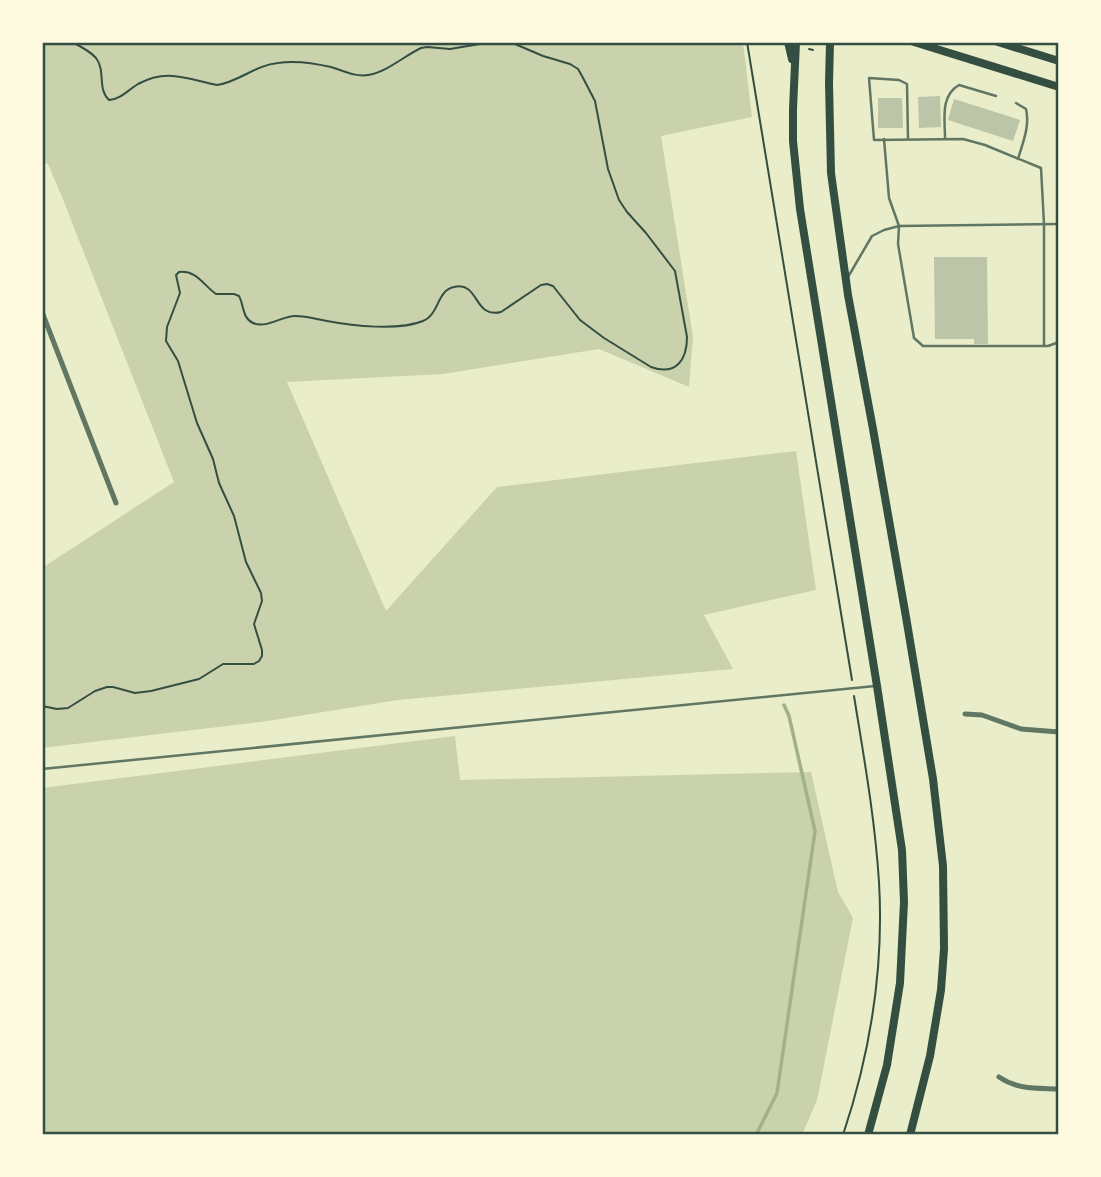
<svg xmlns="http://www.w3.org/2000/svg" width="1101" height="1177" viewBox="0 0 1101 1177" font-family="Ubuntu,sans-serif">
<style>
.green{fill:#cad2ad}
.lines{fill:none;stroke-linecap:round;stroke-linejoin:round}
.stream{stroke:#a3b18a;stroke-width:3.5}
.building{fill:#bcc5a7}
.path{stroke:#344e41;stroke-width:2}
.service{stroke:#617663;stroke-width:2.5}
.minor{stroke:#617663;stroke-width:5}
.secondary{stroke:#344e41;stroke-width:8}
.neatline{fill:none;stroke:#344e41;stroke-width:2.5}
</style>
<rect width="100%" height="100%" fill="#e9edc9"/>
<!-- green -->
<g class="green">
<path d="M42,42H743L752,117L661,136L693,337L689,387L599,349L443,374L287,382L386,611L497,487L796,451L816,590L704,615L733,669L398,700L261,722L42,748V568L174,482L62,197L48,164L42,162Z"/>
<path d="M455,736L460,780L811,772L838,892L853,918L817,1100L802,1135H42V788Z"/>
</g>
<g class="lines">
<!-- stream -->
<path class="stream" d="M756,1135L777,1093L815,831L789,716L784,705"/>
</g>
<!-- building -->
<g class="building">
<path d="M940,96L941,127L919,128L918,97Z"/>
<path d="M878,98H902L903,128H878Z"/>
<path d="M954,99L1020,120L1013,141L948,120Z"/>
<path d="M934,257H987L988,344H974V339H935Z"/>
</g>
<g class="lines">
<!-- path -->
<g class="path">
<path d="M72,42C80,46 90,51 96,58C106,71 97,89 109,100C121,99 128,90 138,84C167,68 187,79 217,85C239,82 255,65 278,63C296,60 314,63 331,67C344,71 355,77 368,75C387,72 404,56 421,48L427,47L450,49L492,42"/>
<path d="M747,42L852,680"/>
<path d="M809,49L813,50"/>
<path d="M42,706L57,709L68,708L95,691L107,687H113L135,693L151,691L199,679L223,664H254L259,661L262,656V650L254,624L262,601L261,593L246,562L234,516L219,483L213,459L197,423L178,361L166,341L167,327L180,293L176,275L179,272C197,270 203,285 216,294H234L239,296C244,305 242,318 253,323C266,329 282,316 295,316C306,316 316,319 327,321C353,326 398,331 423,321C439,315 437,290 454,287C480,281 473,319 501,312L541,285L547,284L553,286L580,320L604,338L651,367C676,376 687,360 687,337L675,271L646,233L627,212L619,200L608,169L595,101L582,76L578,69L570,64L543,56L515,44L504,42"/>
<path d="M843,1135C870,1054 884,967 879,882C875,819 864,758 854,696"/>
</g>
<!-- service -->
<g class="service">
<path d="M1016,103L1026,109C1030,126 1023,142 1018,159"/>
<path d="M945,138C945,119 940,96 959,85L996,96"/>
<path d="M908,139L907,84L899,80L869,78L874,140L963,139L985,145L1041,168L1044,224V346"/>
<path d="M1059,224L899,226L898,244L914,338L923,346H1048L1059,342"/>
<path d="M848,277L872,236L884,230L899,226L889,198L884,139"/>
<path d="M42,769L875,686"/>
</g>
<!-- minor -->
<g class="minor">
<path d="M42,312L116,503"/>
<path d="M965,714L982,715L1021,729L1059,732"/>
<path d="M999,1077C1018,1090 1037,1088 1059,1089"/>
</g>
<!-- secondary -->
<g class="secondary">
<path d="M788,42L792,59"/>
<path d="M796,42L793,109V141L800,209L877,686L902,850L904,902L900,983L887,1065L868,1135"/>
<path d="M830,42L829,83L831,173L848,295L873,429L906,617L933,779L943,866L944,949L941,990L930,1056L910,1135"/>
<path d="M914,42L1059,87"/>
<path d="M998,42L1059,61"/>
</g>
</g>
<!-- border -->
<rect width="1101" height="1177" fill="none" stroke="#fefae0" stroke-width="88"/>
<rect x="44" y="44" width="1013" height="1089" class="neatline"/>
</svg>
